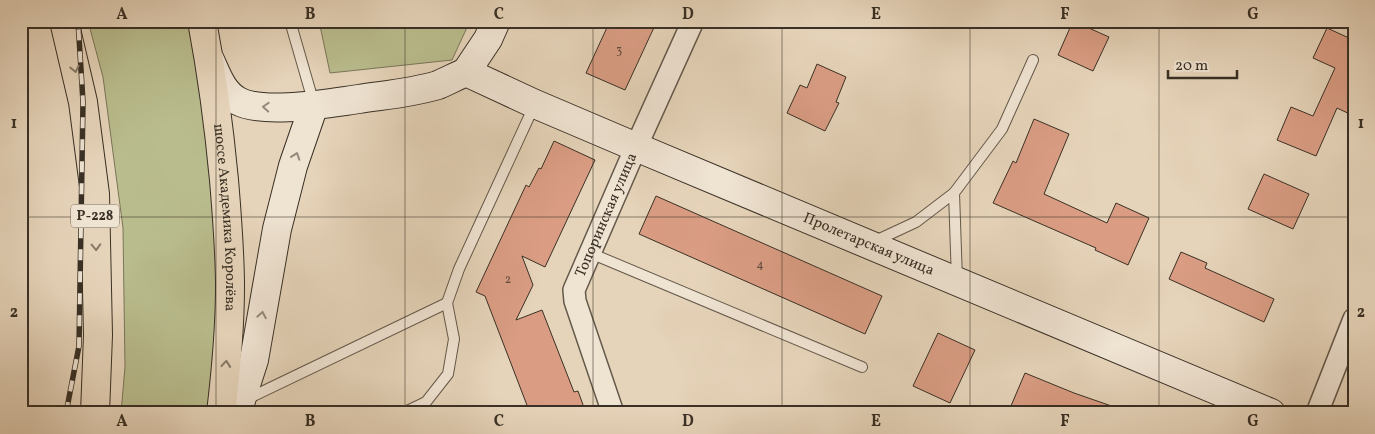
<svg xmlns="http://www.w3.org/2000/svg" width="1375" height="434" viewBox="0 0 1375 434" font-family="Vollkorn,serif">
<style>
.green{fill:#b9bc8d;stroke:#797659}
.building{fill:#da9d84;stroke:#393025}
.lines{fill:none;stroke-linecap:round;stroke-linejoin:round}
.lane-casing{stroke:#64594a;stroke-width:12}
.street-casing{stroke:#64594a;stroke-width:24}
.secondary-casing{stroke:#393025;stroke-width:30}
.highway-casing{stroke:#393025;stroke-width:30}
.lane{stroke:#efe3d2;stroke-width:10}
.street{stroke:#efe3d2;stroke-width:21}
.secondary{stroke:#efe3d2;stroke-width:28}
.highway{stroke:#e6d4ba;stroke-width:28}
.rail-casing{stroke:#393025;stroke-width:5.5}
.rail{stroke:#efe3d2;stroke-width:4;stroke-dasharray:11;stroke-linecap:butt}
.oneway{stroke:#877a68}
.oneway2{stroke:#948a7c}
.grid{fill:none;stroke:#393025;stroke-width:1;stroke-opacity:0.55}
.labels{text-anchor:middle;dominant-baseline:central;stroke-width:4;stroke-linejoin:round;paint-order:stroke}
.number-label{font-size:12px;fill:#614b3d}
.shield{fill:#efe3d2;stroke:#706659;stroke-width:1}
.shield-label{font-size:14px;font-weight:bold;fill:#393025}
.street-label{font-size:15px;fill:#393025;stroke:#efe3d2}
.neatline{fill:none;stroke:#393025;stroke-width:2}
.grid-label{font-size:16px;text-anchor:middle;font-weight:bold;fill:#393025}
</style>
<rect width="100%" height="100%" fill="#e6d4ba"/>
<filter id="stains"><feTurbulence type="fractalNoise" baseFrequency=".004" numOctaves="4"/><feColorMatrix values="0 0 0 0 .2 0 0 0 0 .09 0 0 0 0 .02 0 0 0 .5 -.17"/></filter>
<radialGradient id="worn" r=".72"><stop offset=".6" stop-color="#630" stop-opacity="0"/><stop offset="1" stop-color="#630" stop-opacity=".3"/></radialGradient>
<!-- green -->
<g class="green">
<path d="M88,21H188L210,135L219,248L215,369L208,413H121L125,367L123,228L103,77Z"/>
<path d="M319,21H470L452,60L330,73Z"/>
</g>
<!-- building -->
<g class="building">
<path d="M610,21H657L625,90L586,73Z"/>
<path d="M1073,21L1109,37L1093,71L1058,55Z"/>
<path d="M1354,27V116L1337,108L1316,156L1277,140L1291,107L1313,116L1335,68L1313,58L1327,28L1349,38Z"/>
<path d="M817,64L846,77L836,102L839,103L825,131L787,113L800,85L807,88Z"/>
<path d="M1034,119L1069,134L1044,194L1107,223L1116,203L1149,218L1128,265L1095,250L1096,248L993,203L1013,161L1016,163Z"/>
<path d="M554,141L595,160L545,267L522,256L533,285L516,320L542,310L574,392L578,391L586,413H530L485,296L476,292L526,185L529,187L539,168L541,169Z"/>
<path d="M1264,174L1309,194L1293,229L1248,209Z"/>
<path d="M656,196L882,296L865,334L639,234Z"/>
<path d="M1181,252L1207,263L1205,268L1274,299L1264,322L1169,279Z"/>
<path d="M938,333L975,350L950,403L913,386Z"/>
<path d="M1025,373L1074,393L1123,410L1122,413H1008Z"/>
</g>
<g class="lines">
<!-- lane casing -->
<g class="lane-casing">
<g id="lane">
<path d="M290,21L314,104"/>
<path d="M954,193L1002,129L1033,60"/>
<path d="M873,242L916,222L954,193L957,280"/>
<path d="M590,253L862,367"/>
<path d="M245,400L447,303"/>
<path d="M403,413L426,402L448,374L454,339L447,303L459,269L534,106"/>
</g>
</g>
<!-- street casing -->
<g class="street-casing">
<g id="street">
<path id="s1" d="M613,413L575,301L574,290L636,147L693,21"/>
<path d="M1317,413L1354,319"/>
</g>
</g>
<!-- secondary casing -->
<g class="secondary-casing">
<g id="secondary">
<path d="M210,60C217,75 222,92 238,101C264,115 329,103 359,99C385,95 412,93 438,85C447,81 457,76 466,72"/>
<path id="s2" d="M466,72L535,104L636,147L1271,413"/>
<path d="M466,72L488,39L496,21"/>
<path d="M237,413L254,360L277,229L293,166L314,105"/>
</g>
</g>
<!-- highway casing -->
<g class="highway-casing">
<g id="highway">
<path d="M64,21L83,102L95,194L98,335L95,413"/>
<path id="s3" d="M202,21C212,74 219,127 224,180C227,216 230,251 230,287C230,329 226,371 221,413"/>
</g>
</g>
<!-- lane -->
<use href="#lane" class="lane"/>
<!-- street -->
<use href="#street" class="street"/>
<!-- secondary -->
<use href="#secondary" class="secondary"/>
<!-- highway -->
<use href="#highway" class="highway"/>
<!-- rail casing -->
<g class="rail-casing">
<path id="rail" d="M66,413L79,346L83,102L78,21"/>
</g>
<!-- rail -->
<use href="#rail" class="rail"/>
</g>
<!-- one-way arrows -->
<defs><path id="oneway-chevron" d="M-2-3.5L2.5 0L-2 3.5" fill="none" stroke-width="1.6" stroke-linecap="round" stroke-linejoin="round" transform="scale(1.25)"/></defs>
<g class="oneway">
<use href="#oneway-chevron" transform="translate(75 69) rotate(77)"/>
<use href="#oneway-chevron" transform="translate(96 247) rotate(88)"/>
<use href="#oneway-chevron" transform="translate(226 364) rotate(-85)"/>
</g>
<g class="oneway2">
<use href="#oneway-chevron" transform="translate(266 107) rotate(-177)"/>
<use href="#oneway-chevron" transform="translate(296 156) rotate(-71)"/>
<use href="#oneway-chevron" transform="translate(262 315) rotate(-80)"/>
</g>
<!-- grid -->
<path class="grid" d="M216,21V413M405,21V413M593,21V413M782,21V413M970,21V413M1159,21V413M21,217H1354"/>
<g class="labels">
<!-- number labels -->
<g class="number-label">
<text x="619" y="51">3</text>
<text x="760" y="265">4</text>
<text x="508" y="280">2</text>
</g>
<!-- shield labels -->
<rect class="shield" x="71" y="204.5" width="48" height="23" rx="4"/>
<g class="shield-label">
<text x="95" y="216">Р-228</text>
</g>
<!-- street labels -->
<g class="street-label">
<text stroke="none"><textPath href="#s1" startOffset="211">Топоринская улица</textPath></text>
<text stroke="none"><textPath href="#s3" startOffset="198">шоссе Академика Королёва</textPath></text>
<text stroke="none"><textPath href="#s2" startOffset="438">Пролетарская улица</textPath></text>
</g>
</g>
<!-- margin -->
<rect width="1375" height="434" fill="none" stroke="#e6d4ba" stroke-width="55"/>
<!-- scale -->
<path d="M1168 70v8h69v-8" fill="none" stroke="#393025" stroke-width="2.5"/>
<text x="1175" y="70" font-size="15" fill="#393025" stroke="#efe3d2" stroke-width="4" paint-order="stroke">20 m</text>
<rect x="28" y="28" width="1320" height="378" class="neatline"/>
<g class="grid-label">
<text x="122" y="19">A</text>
<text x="310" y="19">B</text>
<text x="499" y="19">C</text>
<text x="688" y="19">D</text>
<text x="876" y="19">E</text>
<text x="1065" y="19">F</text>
<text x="1253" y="19">G</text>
<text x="14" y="128">1</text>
<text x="1361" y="128">1</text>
<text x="14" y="317">2</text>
<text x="1361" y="317">2</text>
<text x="122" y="426">A</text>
<text x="310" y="426">B</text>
<text x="499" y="426">C</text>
<text x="688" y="426">D</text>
<text x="876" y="426">E</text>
<text x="1065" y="426">F</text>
<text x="1253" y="426">G</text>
</g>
<rect width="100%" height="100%" filter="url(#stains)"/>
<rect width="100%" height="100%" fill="url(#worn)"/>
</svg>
